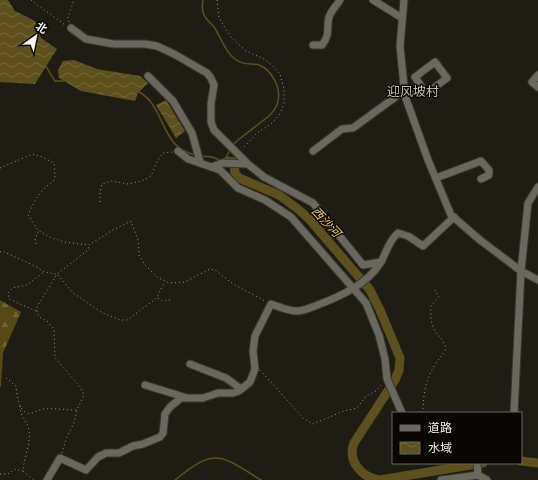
<svg xmlns="http://www.w3.org/2000/svg" width="538" height="480" viewBox="0 0 538 480" font-family="'DM Sans','Noto Sans SC',sans-serif">
<style>
.forest{fill:url(#forest-firs)}
.water{fill:url(#water-waves)}
.lines{fill:none;stroke-linecap:round;stroke-linejoin:round}
.stream{stroke:#5e501c;stroke-width:1.5}
.river{stroke:#5e501c;stroke-width:9}
.minor-casing{stroke:#383631;stroke-width:9}
.path{stroke:#939189;stroke-width:1;stroke-dasharray:1 3;stroke-linecap:butt}
.minor{stroke:#6a675c;stroke-width:7}
.labels{text-anchor:middle;dominant-baseline:central;stroke-width:3;stroke-linejoin:round;paint-order:stroke}
.water-label{font-size:12px;font-style:italic;fill:#f9d554;stroke:#080704}
.quarter-label{font-size:13px;fill:#c3c0b3;stroke:#080704}
</style>
<defs>
<pattern id="forest-firs" width="22" height="20" patternUnits="userSpaceOnUse"><rect width="22" height="20" fill="#574814"/><path d="M5 1l3.5 6h-7zM16 11l3.5 6h-7z" fill="#706336"/></pattern>
<pattern id="water-waves" width="16" height="10" patternUnits="userSpaceOnUse"><rect width="16" height="10" fill="#5e501c"/><path d="M0 5q4-4 8 0t8 0" fill="none" stroke="#766a3d"/></pattern>
</defs>
<rect width="100%" height="100%" fill="#1f1d13"/>
<!-- forest -->
<path class="forest" d="M0,300L21,312L3,353L1,387H0Z"/>
<!-- water -->
<g class="water">
<path d="M0,0H8L15,11L35,21L41,38L57,49L35,84L0,82Z"/>
<path d="M74,60L97,69L140,76L148,83L138,93L135,101L81,91L59,78L58,70L63,61Z"/>
<path d="M166,100L185,131L176,138L156,105Z"/>
</g>
<g class="lines">
<!-- stream -->
<g class="stream">
<path d="M203,0C202,5 202,10 204,15C206,20 210,22 214,27C221,37 226,55 238,61C244,65 253,63 259,65C272,70 281,88 278,101C277,107 273,112 269,116L238,140L233,145"/>
<path d="M45,65C49,70 51,76 55,81H64"/>
<path d="M139,92C159,103 160,126 174,143C179,149 188,153 195,155"/>
<path d="M201,156L212,157L220,160"/>
<path d="M224,161L230,150"/>
<path d="M175,480C188,470 205,454 223,459C235,462 250,474 261,480"/>
</g>
<!-- river -->
<g class="river">
<path d="M227,161L234,162L235,173L239,178L279,195L298,209L310,220L370,290L380,310L400,358L399,370L395,380L354,443C347,461 362,478 380,480L483,463"/>
<path d="M521,461L538,463"/>
</g>
<!-- minor casing -->
<g class="minor-casing">
<g id="minor">
<path d="M373,0L402,18"/>
<path d="M404,0L400,46L405,96L428,160L451,215L480,240L521,271L538,280"/>
<path d="M71,28L86,39L114,44H145L157,46L174,54L207,73L211,78L214,85L211,104V122L214,130L249,165L264,177L313,203L363,265L381,262"/>
<path d="M313,45H322C331,34 326,28 329,17C331,11 337,5 340,0"/>
<path d="M538,75L532,82L538,87"/>
<path d="M148,76L173,101L192,133L200,162"/>
<path d="M405,96L421,86L427,93L447,78L435,62L415,77L421,86"/>
<path d="M178,151L188,159L220,170L238,188L265,200L291,217L366,303L379,335L385,359L387,379L402,413"/>
<path d="M313,151L342,129L353,128L405,90"/>
<path d="M212,167L222,163L247,164"/>
<path d="M436,178L481,161L489,170V175L481,179"/>
<path d="M190,364L226,378L241,389"/>
<path d="M145,385L184,397"/>
<path d="M514,413L521,271L528,203L538,187"/>
<path d="M477,463L478,475"/>
<path d="M47,480L60,458L86,470L98,457L106,453H119L133,446L143,444L160,437L163,433L165,414L170,407L181,398H203L218,393H233L239,391L250,382L255,369L253,351L255,336L271,304C280,307 288,311 297,311C304,311 309,308 315,306C339,297 367,285 381,262C387,251 388,242 398,233L408,236L423,246L454,217"/>
<path d="M441,480L478,475L487,480"/>
</g>
</g>
<!-- path -->
<g class="path">
<path d="M31,0L65,25"/>
<path d="M217,0L219,18L231,37L246,51L264,59L273,66L280,74L284,89V104L280,114L272,123L257,133L242,149"/>
<path d="M69,22L68,17L74,0"/>
<path d="M0,168L33,154L42,157L54,163C57,187 53,178 41,192C35,199 32,207 28,215L37,229L49,237L64,242L89,245L111,231L131,221L138,240L139,255L145,265L157,277L169,283L185,282L210,269L215,270L233,284L265,301"/>
<path d="M100,202V192L102,184L111,181L128,184L142,181L151,176L158,160L163,153L173,152"/>
<path d="M36,244C34,240 36,235 39,231"/>
<path d="M0,252L2,251L37,267L44,272L57,274L73,293L101,312L120,320H127L157,298L159,292L165,282"/>
<path d="M158,298L163,301L172,300"/>
<path d="M36,311L9,299L8,293L12,288L27,285L44,272"/>
<path d="M260,370L303,418L313,424L344,411L357,408L366,396L376,391L382,384"/>
<path d="M6,378L16,386C17,395 19,416 32,413C36,412 40,409 44,409C55,408 66,410 77,410"/>
<path d="M20,406C20,418 28,421 29,430C31,444 24,457 23,471L34,480"/>
<path d="M423,413C423,396 425,380 435,365C438,359 443,355 446,349C443,338 439,338 434,329C431,324 430,312 431,306L439,297L434,288"/>
<path d="M62,453L66,439L74,423L77,410L84,395L81,388L55,358L54,329L47,321L39,317L37,311V307L57,274L88,250L89,246"/>
<path d="M0,474H8L15,469L23,471"/>
</g>
<!-- minor -->
<use href="#minor" class="minor"/>
</g>
<g class="labels">
<!-- water labels -->
<g class="water-label">
<text transform="translate(326 222) rotate(47)">西沙河</text>
</g>
<!-- quarter labels -->
<g class="quarter-label">
<text x="413" y="91">迎风坡村</text>
</g>
</g>
<!-- legend -->
<rect x="392" y="412" width="130" height="52" fill="#080704" stroke="#676662"/>
<rect x="400" y="425" width="20" height="6" fill="#6a675c" stroke="#676662"/>
<text x="428" y="432" font-size="12" fill="#f6f4ee">道路</text>
<rect x="400" y="442" width="20" height="12" fill="url(#water-waves)" stroke="#676662"/>
<text x="428" y="452" font-size="12" fill="#f6f4ee">水域</text>
<!-- north arrow -->
<g transform="translate(36 36) rotate(33)" stroke="#080704" stroke-width="3" paint-order="stroke">
<path d="M0-3L7 15L0 10L-7 15Z" fill="#f6f4ee"/>
<text y="-6" font-size="11" font-weight="bold" text-anchor="middle" fill="#f6f4ee">北</text>
</g>
</svg>
